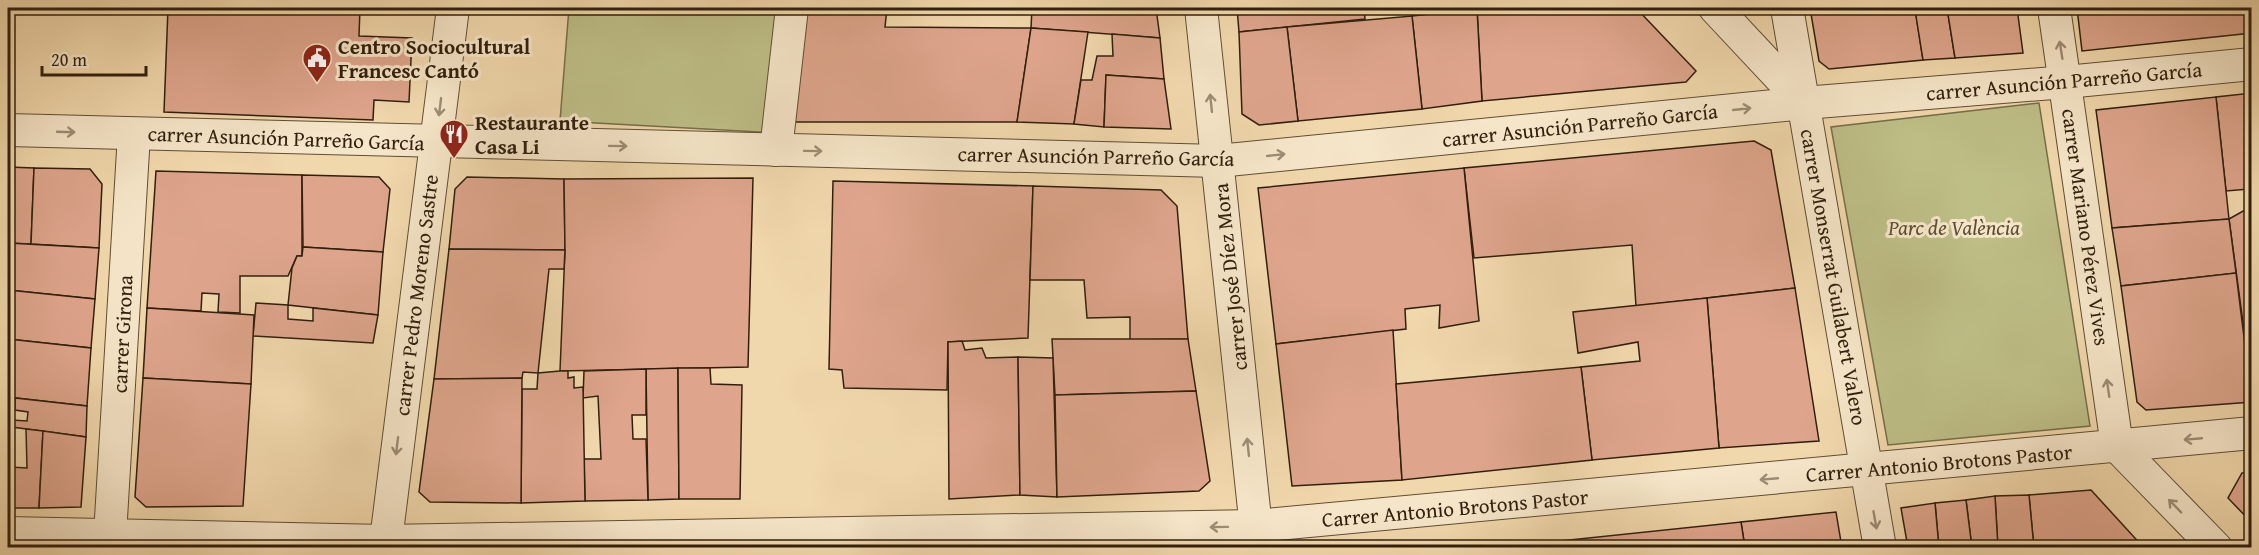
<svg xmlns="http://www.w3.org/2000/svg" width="2259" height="555" viewBox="0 0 2259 555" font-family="'Gentium Book Plus',serif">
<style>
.green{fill:#bebe87;stroke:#776e4a;stroke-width:1.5}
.building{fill:#dea58c;stroke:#301f0d;stroke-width:1.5}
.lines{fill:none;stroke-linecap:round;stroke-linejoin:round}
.street-casing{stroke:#604d35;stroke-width:34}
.street{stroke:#f6e6c9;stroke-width:32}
.oneway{stroke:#9d8c74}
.labels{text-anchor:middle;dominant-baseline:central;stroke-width:6;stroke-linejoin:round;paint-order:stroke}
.poi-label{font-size:21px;font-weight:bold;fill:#301f0d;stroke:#f6e6c9;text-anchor:start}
.street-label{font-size:21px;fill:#301f0d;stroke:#f6e6c9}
.park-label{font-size:21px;font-style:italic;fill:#5b4f32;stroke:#f6e6c9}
</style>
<rect width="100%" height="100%" fill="#f1d8ac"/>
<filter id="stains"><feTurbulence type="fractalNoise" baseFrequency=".00333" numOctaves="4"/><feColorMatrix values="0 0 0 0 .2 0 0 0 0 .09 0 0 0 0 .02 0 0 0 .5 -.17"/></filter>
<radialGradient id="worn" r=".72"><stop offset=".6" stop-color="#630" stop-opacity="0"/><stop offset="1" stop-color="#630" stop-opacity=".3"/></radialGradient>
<!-- green -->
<g class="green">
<path d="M569,8H792L778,133L560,121Z"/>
<path d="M2039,103L2090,426L1888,445L1831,127Z"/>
</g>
<!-- building -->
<g class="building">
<path d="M168,8H360L359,36L412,38L409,102L374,100L373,120L164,112Z"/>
<path d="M802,8H887L885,27L1031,28L1017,122H788Z"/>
<path d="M1032,8H1156L1160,38L1031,28Z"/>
<path d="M1237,8H1364L1365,19L1239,32Z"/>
<path d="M1444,8H1497L1437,14Z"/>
<path d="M1497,8H1636L1696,71L1686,82L1482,101L1477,9Z"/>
<path d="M1810,8H1915L1923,60L1829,69L1819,61Z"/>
<path d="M1932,8H1947L1955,58L1923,60L1915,10Z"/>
<path d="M1947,8H2017L2023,53L1955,58Z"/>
<path d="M2077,8H2252V33L2082,51Z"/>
<path d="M1477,9L1482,101L1422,109L1412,16Z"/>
<path d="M1412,16L1422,109L1298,121L1287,27Z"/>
<path d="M1287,27L1298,121L1259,125L1242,114L1239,32Z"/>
<path d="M1031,28L1088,32L1074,124L1017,122Z"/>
<path d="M1112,34L1160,38L1164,79L1106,75L1104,127L1074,124L1081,80H1092L1097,56H1113Z"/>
<path d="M1106,75L1164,79L1171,129L1104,127Z"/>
<path d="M2252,93V199L2249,189L2226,191L2216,97Z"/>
<path d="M2216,97L2229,219L2112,228L2096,110Z"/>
<path d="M1754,141L1771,150L1795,288L1636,306L1632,245L1474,258L1464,168Z"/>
<path d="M8,167L34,168L31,244L8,243Z"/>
<path d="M34,168L90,169L102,184L99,248L31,244Z"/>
<path d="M1464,168L1479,321L1439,328L1440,305L1405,309L1406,329L1276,344L1258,188Z"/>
<path d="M156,171L302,175V256H297L288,276H240V313L218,312L219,294L202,293L201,311L147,308Z"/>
<path d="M302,175L379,177L390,189L383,252L303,247Z"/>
<path d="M467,177L564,179L565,250L449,249L455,189Z"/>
<path d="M753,178L748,367L560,371L565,250L564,179Z"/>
<path d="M833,181L1033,186L1028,338L948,342L947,390L844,388L842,370L829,369Z"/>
<path d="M1033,186L1161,190L1177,206L1188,339L1130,340V317L1087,318L1084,280H1030Z"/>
<path d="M2252,206V389L2229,219Z"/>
<path d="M2229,219L2236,273L2121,286L2112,228Z"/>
<path d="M8,243L99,248L95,299L8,290Z"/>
<path d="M303,247L383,252L378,315L288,305L292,268L297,256H302Z"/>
<path d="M449,249L565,250L564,269H549L538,373L523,372L522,378L434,379Z"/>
<path d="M2236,273L2252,402L2146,410L2137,402L2121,286Z"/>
<path d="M1795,288L1819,441L1719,448L1707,298Z"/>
<path d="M8,290L95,299L91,348L8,339Z"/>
<path d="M1707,298L1719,448L1592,460L1581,367L1640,361L1638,342L1578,353L1573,312Z"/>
<path d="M256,303L288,305V319L313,321V308L378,315L373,343L253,336Z"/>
<path d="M147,308L254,315L251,384L143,378Z"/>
<path d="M1393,330L1402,480L1292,486L1276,344Z"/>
<path d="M8,339L91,348L87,406L8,397Z"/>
<path d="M1052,339H1188L1196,391L1055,395Z"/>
<path d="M962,341L965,350L982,348L986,358L1018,357L1020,495L949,499L948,342Z"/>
<path d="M1018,357L1053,358L1057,497L1020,495Z"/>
<path d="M1581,367L1592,460L1402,480L1396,384Z"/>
<path d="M678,368L679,499L648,500L646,369Z"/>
<path d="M678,368H710L711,384L742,385L740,499H679Z"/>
<path d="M646,369V415H632L633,439H646L648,500L585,501L584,459H601L598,396L583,398L584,371Z"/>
<path d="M560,371H568V378L574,377V388L583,387L585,501L521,503L522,389H537L538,373Z"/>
<path d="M143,378L251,384L243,506L146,507L135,497Z"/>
<path d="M522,378L521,503L430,502L419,492L434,379Z"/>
<path d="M1196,391L1210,481L1199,491L1057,497L1055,395Z"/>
<path d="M15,398L87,406L86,437L12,427V420L27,421L28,412L15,410Z"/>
<path d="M8,412L13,413L8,508Z"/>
<path d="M26,429L43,431L39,508H8L10,467L27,468Z"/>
<path d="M43,431L86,437L81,507L39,508Z"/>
<path d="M2242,473H2252V523L2228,498Z"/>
<path d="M2091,490L2144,548H2034L2029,495Z"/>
<path d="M2029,495L2034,548H1998L1995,496Z"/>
<path d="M1995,496L1998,548H1972L1966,500Z"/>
<path d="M1966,500L1972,548H1939L1935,503Z"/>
<path d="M1935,503L1939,548H1908L1901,508Z"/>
<path d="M1836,512L1842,548H1745L1741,522Z"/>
<path d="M1741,522L1745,548H1494Z"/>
</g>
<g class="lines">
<!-- street casing -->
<g class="street-casing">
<g id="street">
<path d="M1201,8L1258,547"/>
<path d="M1715,8L1804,103"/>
<path d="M1787,8L1880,548"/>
<path d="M2054,8L2117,446L2216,548"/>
<path d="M8,130L1218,161L1804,103L2066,82L2252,64"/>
<path d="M776,150L792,8"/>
<path d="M8,533L385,541L1256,526L2252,433"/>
<path d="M110,535L134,134"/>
<path d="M385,548L453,8"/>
</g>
</g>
<!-- street -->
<use href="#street" class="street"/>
</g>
<!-- one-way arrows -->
<defs><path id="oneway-shaft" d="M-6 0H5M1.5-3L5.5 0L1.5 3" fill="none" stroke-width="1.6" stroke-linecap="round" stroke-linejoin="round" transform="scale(1.5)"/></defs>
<g class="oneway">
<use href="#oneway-shaft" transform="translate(2061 50) rotate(-99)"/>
<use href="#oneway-shaft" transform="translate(1211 103) rotate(-96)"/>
<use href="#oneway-shaft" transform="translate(440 107) rotate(97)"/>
<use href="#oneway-shaft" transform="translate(1742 109) rotate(-6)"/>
<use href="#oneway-shaft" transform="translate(66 132) rotate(2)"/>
<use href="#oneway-shaft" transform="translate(618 146) rotate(1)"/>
<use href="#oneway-shaft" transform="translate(813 151) rotate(1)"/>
<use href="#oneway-shaft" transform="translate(1276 155) rotate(-6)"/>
<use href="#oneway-shaft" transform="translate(2108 388) rotate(-98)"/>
<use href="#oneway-shaft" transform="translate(2193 439) rotate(175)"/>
<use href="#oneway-shaft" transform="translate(397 446) rotate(97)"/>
<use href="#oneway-shaft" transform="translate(1248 447) rotate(-96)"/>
<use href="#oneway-shaft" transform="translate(1769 479) rotate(175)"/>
<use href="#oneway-shaft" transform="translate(2175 506) rotate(-134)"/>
<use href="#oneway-shaft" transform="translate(1875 520) rotate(80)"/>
<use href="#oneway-shaft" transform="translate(1219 527) rotate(179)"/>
</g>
<!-- icons -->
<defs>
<g id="civic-pin" transform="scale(1.5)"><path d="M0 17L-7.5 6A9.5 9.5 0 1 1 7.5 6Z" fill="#8f2418" stroke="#f6e6c9"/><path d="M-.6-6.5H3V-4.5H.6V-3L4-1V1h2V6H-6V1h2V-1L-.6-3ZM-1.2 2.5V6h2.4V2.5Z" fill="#fff"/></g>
<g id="restaurant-pin" transform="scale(1.5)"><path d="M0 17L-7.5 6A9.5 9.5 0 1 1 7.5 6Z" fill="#8f2418" stroke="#f6e6c9"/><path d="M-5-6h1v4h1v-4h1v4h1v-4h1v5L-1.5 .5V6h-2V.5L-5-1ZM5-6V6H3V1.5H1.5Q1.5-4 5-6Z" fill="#fff"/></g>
</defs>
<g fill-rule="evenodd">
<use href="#civic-pin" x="317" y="58"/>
<use href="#restaurant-pin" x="454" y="134"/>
</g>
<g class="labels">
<!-- poi labels -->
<g class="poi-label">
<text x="338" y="46">Centro Sociocultural<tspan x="338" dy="24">Francesc Cantó</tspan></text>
<text x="475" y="122">Restaurante<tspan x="475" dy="24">Casa Li</tspan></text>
</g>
<!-- street labels -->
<g class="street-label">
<text transform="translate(2064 81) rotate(-5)">carrer Asunción Parreño García</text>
<text transform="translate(1580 125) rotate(-6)">carrer Asunción Parreño García</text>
<text transform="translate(286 138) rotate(2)">carrer Asunción Parreño García</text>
<text transform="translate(1096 156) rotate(1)">carrer Asunción Parreño García</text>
<text transform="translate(2086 227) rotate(82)">carrer Mariano Pérez Vives</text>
<text transform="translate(1230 277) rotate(-96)">carrer José Díez Mora</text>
<text transform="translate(1834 277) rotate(80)">carrer Monserrat Guilabert Valero</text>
<text transform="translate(416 295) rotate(-83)">carrer Pedro Moreno Sastre</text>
<text transform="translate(122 334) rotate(-87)">carrer Girona</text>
<text transform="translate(1939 463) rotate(-5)">Carrer Antonio Brotons Pastor</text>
<text transform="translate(1455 508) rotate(-5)">Carrer Antonio Brotons Pastor</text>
</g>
<!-- park labels -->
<g class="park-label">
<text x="1954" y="227">Parc de València</text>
</g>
</g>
<!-- margin -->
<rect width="2259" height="555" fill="none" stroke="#f1d8ac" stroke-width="30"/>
<rect x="9" y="9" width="2241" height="537" fill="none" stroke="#301f0d" stroke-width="3"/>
<rect x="15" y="15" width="2229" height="525" fill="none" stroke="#301f0d" stroke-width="1.5"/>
<!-- scale -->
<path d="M42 66v9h104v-9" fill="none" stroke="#301f0d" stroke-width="3"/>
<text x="51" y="66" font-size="18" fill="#301f0d" stroke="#f6e6c9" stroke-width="4.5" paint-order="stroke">20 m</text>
<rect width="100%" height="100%" filter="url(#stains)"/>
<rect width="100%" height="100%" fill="url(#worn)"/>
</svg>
